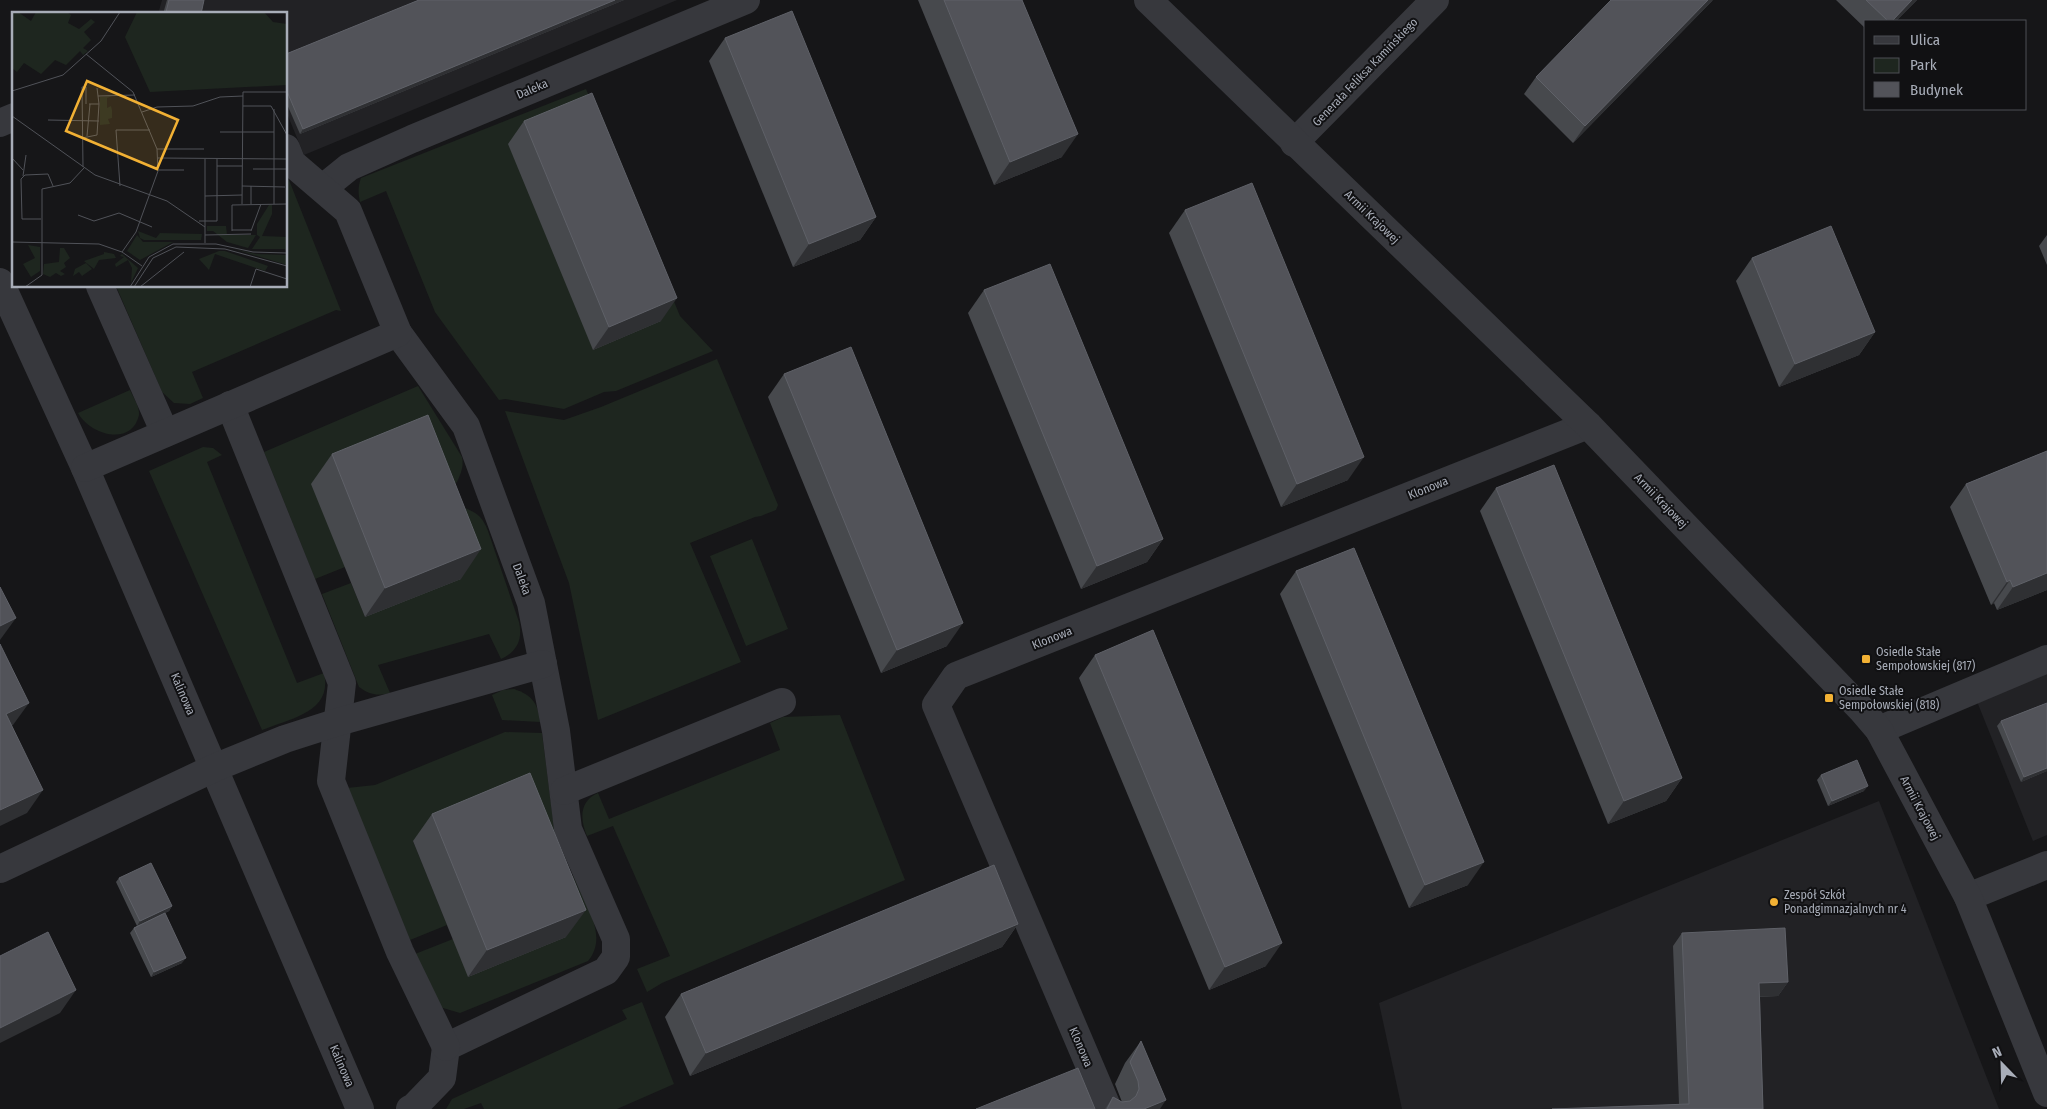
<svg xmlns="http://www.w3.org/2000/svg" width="2047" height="1109" viewBox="0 0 2047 1109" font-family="'Fira Sans Condensed',sans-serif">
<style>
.built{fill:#222225}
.green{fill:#1e261f}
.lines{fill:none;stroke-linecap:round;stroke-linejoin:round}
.minor{stroke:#37383d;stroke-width:28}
.tertiary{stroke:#37383d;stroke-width:28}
.wall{fill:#47494d}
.shaded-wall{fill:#2f3033}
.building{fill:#525359;stroke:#5f6168}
.poi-dot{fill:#f2b134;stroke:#111113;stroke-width:2}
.labels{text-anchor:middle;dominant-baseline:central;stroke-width:4;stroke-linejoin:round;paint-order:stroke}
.street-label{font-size:12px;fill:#a8adb8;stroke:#111113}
.poi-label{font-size:12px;fill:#a8adb8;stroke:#111113;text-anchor:start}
.inset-road{fill:none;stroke:#505258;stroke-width:1}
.view{fill:#f2b134;fill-opacity:0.15;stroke:#f2b134;stroke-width:2.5}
.inset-edge{fill:none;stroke:#a8adb8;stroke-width:2.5}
</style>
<rect width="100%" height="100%" fill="#161618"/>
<!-- built -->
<g class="built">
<path d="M162,0H677L304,155L286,111V14H158Z"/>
<path d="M2047,670V835L2033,841L1976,699Z"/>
<path d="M1879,801L1999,1109H1402L1379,1003Z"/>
</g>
<!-- green -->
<g class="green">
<path d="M586,89L680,316L713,351L616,391L604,392L564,409L505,399L499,400L435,312L386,191L360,202C358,193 358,186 361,178Z"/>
<path d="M286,178L289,180L341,311L336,310L192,372L203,398L190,404L174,403L162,392L116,286H286Z"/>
<path d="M717,359L778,505L776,510L761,516L755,517L690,543L741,662L598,720L569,583L505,411L564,420L601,407Z"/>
<path d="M418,386L462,457C464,466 461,473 457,482L345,567L315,579L264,452Z"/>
<path d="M130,390C133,397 140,407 139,415C132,447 90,435 78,413Z"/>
<path d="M203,447L213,448L222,455L207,462L297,683L324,673C333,712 291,718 262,730L149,471Z"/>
<path d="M465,508C478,513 483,518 488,531L519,622C523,639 517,652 501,659L489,634L378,665L390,693C377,696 370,695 359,687L322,594L351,583L365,617L454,509Z"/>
<path d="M752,539L788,629L746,646L710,556Z"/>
<path d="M514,689C532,695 538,703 540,722L502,720L492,695L503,690Z"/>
<path d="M840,715L905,880L662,983L647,992L637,969L670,956L613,826L587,836C580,820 579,801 598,793L609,819L780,750L770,723L783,717Z"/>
<path d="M505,732L542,733L555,835L413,841L447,925L410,940L347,788L375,785Z"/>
<path d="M569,872L574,878C585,904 609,936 588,961L460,1013L443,1008L436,1002L415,954L453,939Z"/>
<path d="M642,1002L674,1084L617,1109H484L481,1103L464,1109H446L452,1099L627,1019L622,1010Z"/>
</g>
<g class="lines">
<!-- minor -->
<g class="minor">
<path d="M0,123L14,117"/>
<path d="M1294,143L1435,0"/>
<path d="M323,188L349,167L412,139L746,0"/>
<path d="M0,282L85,468L360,1109"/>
<path d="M100,286L165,433"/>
<path d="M398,333L466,426L531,603L556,731L568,829L616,939V957L606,971L446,1047L442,1078L414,1107L410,1109"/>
<path d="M230,405L342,683L331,781L400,952L446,1047"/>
<path d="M85,468L398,333L348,211L292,163L286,148"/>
<path d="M1879,730L2047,659"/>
<path d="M564,791L782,702"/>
<path d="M0,869L214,768L285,739L338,722L543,664"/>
<path d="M1968,897L2047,865"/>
<path d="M1108,1109L936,705L956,676L1588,425"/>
</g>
<!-- tertiary -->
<path class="tertiary" d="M1148,0L1588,425L1861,709L1879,730L1968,897L2047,1093"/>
</g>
<!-- wall -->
<g class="wall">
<path d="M167,0H204L201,14H163Z"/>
<path d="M419,0H624L300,134L286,102V54Z"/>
<path d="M918,0H1022L1062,157L994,185Z"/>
<path d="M1713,0L1573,143L1524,94L1536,77Z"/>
<path d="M1836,0H1917L1896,21H1866V29Z"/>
<path d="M725,38L876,217L860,240L793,267L709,61Z"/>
<path d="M524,121L661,321L593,350L508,144Z"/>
<path d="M1185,210L1348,480L1281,507L1169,233Z"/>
<path d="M2047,235V265L2039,246Z"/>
<path d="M1752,258L1875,332L1859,355L1779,387L1736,281Z"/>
<path d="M984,290L1163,539L1147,562L1081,589L968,313Z"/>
<path d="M784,374L947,646L881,673L768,397Z"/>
<path d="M2047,451V590L1997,610L1994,603L1991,605L1950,507L1966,484Z"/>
<path d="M332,454L461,579L365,617L311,484Z"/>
<path d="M1496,488L1682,778L1666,801L1608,824L1480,511Z"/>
<path d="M1296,571L1468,885L1409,908L1280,594Z"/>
<path d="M1095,655L1266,966L1209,990L1079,678Z"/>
<path d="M2047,703V771L2021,782L1997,726L2001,721Z"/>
<path d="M1821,775L1864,791L1828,806L1817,780Z"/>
<path d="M432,814L566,937L468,977L413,841Z"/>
<path d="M119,878L172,906L169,911L161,915L182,963L151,977L130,933L134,928L137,926L116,882Z"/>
<path d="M1018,924L1002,947L690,1076L665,1017L681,994Z"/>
<path d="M1682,933L1788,982L1778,996L1760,997L1763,1109L1679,1104L1673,946Z"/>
<path d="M1141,1041L1160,1109H1105L1113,1097L1122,1102L1115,1084L1125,1063Z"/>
</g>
<!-- shaded-wall -->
<g class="shaded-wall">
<path d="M615,0H624L300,134L303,129Z"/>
<path d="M1708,0H1713L1573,143L1585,126Z"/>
<path d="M1912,0H1917L1896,21H1892Z"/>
<path d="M1078,134L1062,157L994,185L1010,162Z"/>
<path d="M876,217L860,240L793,267L809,244Z"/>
<path d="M677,298L661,321L593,350L609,327Z"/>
<path d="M1875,332L1859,355L1779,387L1795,364Z"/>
<path d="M1364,457L1348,480L1281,507L1297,484Z"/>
<path d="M1163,539L1147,562L1081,589L1097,566Z"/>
<path d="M481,549L461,579L365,617L385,588Z"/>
<path d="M2047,573V590L1997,610L2013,587Z"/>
<path d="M2010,580L1994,603L1991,605L2007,582Z"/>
<path d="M16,618L0,640V626Z"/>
<path d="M963,623L947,646L881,673L897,650Z"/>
<path d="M29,703L13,725L0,732L6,714Z"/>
<path d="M2047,768V771L2021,782L2024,777Z"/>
<path d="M1682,778L1666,801L1608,824L1624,801Z"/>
<path d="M1868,786L1864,791L1828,806L1832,801Z"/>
<path d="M43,790L27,813L0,826V810Z"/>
<path d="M1484,862L1468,885L1409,908L1425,885Z"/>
<path d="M172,906L169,911L137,926L140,921Z"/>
<path d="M586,910L566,937L468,977L487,950Z"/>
<path d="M1018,924L1002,947L690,1076L706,1053Z"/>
<path d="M1282,943L1266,966L1209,990L1225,967Z"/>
<path d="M186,958L182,963L151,977L154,972Z"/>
<path d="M1788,982L1778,996L1750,997L1759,983Z"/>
<path d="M76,990L60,1013L0,1043V1028Z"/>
<path d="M1166,1100L1160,1109H1144Z"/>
</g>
<!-- building -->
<g class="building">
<path d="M169,0H204L201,14H171L166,12Z"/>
<path d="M419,0H615L303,129L286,89V54Z"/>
<path d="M944,0H1022L1078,134L1010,162Z"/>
<path d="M1611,0H1708L1585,126L1536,77Z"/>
<path d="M1866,0H1912L1892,21H1888Z"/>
<path d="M792,11L876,217L809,244L725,38Z"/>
<path d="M592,93L677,298L609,327L524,121Z"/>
<path d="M1252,183L1364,457L1297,484L1185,210Z"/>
<path d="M1831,226L1875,332L1795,364L1752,258Z"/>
<path d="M1050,264L1163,539L1097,566L984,290Z"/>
<path d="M851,347L963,623L897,650L784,374Z"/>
<path d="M428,415L481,549L385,588L332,454Z"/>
<path d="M2047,451V573L2013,587L2010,580L2007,582L1966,484Z"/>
<path d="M1554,465L1682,778L1624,801L1496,488Z"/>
<path d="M1354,548L1484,862L1425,885L1296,571Z"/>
<path d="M0,587L16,618L0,626Z"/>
<path d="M1153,630L1282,943L1225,967L1095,655Z"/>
<path d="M0,644L29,703L6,714L43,790L0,810Z"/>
<path d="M2047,703V768L2024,777L2001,721Z"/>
<path d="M1857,760L1868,786L1832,801L1821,775Z"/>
<path d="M530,773L586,910L487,950L432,814Z"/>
<path d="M151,863L172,906L140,921L119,878Z"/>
<path d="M994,865L1018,924L706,1053L681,994Z"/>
<path d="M165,913L186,958L154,972L134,928Z"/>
<path d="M1785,928L1788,982L1759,983L1763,1109H1552L1689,1104L1682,933Z"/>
<path d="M48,932L76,990L0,1028V956Z"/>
<path d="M1141,1041L1166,1100L1144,1109H1107L1113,1097L1122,1102L1130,1101L1136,1096L1139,1089L1138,1081L1130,1062Z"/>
<path d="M1078,1068L1095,1109H976Z"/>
</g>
<!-- markers -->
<g class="poi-dot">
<rect x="1861" y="654" width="10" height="10" rx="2.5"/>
<rect x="1824" y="693" width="10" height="10" rx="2.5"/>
<circle cx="1774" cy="902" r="5"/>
</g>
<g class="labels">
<!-- street labels -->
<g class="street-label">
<text transform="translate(1365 72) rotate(-46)">Generała Feliksa Kamińskiego</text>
<text transform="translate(532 89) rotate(-23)">Daleka</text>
<text transform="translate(1372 217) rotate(44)">Armii Krajowej</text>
<text transform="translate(1428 488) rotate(-22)">Klonowa</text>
<text transform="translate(1661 501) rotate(46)">Armii Krajowej</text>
<text transform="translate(522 579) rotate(70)">Daleka</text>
<text transform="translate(1052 638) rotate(-22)">Klonowa</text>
<text transform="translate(183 694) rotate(67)">Kalinowa</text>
<text transform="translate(1920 808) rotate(62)">Armii Krajowej</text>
<text transform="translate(1081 1047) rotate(67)">Klonowa</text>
<text transform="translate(342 1066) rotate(67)">Kalinowa</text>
</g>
<!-- poi labels -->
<g class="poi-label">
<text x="1876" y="652">Osiedle Stałe<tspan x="1876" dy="14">Sempołowskiej (817)</tspan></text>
<text x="1839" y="691">Osiedle Stałe<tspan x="1839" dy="14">Sempołowskiej (818)</tspan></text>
<text x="1784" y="895">Zespół Szkół<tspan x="1784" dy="14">Ponadgimnazjalnych nr 4</tspan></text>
</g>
</g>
<!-- overview -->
<g transform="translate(12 12)">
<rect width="275" height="275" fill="#161618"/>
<path d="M0,0H6L19,9L24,0H55L59,3L56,11L67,17L79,7L83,10L72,20L79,28L71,36L76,39L71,43L68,39L54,53L43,48L29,62L12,51L5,60L0,56ZM125,0H252L261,10L275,12V73L138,80L113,25ZM100,84L95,86V96L99,94L100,98V106L96,107L98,112L88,113V85ZM257,193H260V202L250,224L275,225V240L273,237H240L248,225L245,223V212ZM195,214H214L215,223H244L236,236L215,230L201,219H195ZM126,219L144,226L148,221L190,222L189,228H132L128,226ZM125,223L131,230H161L128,248L115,239ZM16,233L28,235V259L19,265L11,252L23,246ZM48,236H52L58,246L52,251L54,255L48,259L53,262L49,264L44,261L38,265L31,262L32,252L47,250ZM222,237L244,242L275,243V253ZM207,239H213L256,254L253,259L203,242L197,258L187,247ZM92,240L102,242L104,246L87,248L82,257L72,249L92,242ZM110,242L126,256L119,271L120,256L116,248L104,255L103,252L112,245L108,244ZM74,251L80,257L70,264L67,260L61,264L63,257Z" fill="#1e261f"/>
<path class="inset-road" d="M74,42L121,80L145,137L146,159L124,220L110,240M0,79L51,63L89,29L108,0M86,84L123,83M77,92H87L85,76M231,94H259L275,123M130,100L145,95L181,94L208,85L231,84M0,104L83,163L155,189L193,215M36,108L87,109M208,120H262M75,124L78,92M70,126L85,123L87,92M145,137H192M0,146L11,158M146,146L275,147M205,154H230M71,155L70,75H74V92M241,157H274M146,158H172M11,164L14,143M108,174L104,118H138M230,174L273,175M193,184L230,183M230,192L231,80H275M239,192V174M262,192V97M66,203L82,209L107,201L140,215M29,207H10L9,167L13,163L36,162L41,174M187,209H205V147M220,218H239M220,219V193L275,192M239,219L249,192M193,223L239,222M0,230L87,232L110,240L130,254M193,231V147M13,275L30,263V177L58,171L72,156M118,275L137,245L161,232H204L241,240L275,241M122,275L141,246L164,235L213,237L275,254M128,275L172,240M238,275L244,257L275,267"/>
<path class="view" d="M75,69L166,108L145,157L54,119Z"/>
<rect width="275" height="275" class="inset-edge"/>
</g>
<!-- legend -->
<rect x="1864" y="20" width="162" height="90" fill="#111113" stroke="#4d4f55"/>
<rect x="1874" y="36" width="25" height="8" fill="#37383d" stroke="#4d4f55"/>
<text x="1910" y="45" font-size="15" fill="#a8adb8">Ulica</text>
<rect x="1874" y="58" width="25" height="15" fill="#1e261f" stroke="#4d4f55"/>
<text x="1910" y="70" font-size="15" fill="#a8adb8">Park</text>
<rect x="1874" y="82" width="25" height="15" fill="#525359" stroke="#4d4f55"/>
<text x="1910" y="95" font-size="15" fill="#a8adb8">Budynek</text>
<!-- north arrow -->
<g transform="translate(2002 1064) rotate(337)" stroke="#111113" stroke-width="4" paint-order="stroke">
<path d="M0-4L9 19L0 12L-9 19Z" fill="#a8adb8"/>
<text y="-8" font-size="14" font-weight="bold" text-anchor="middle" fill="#a8adb8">N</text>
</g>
</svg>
